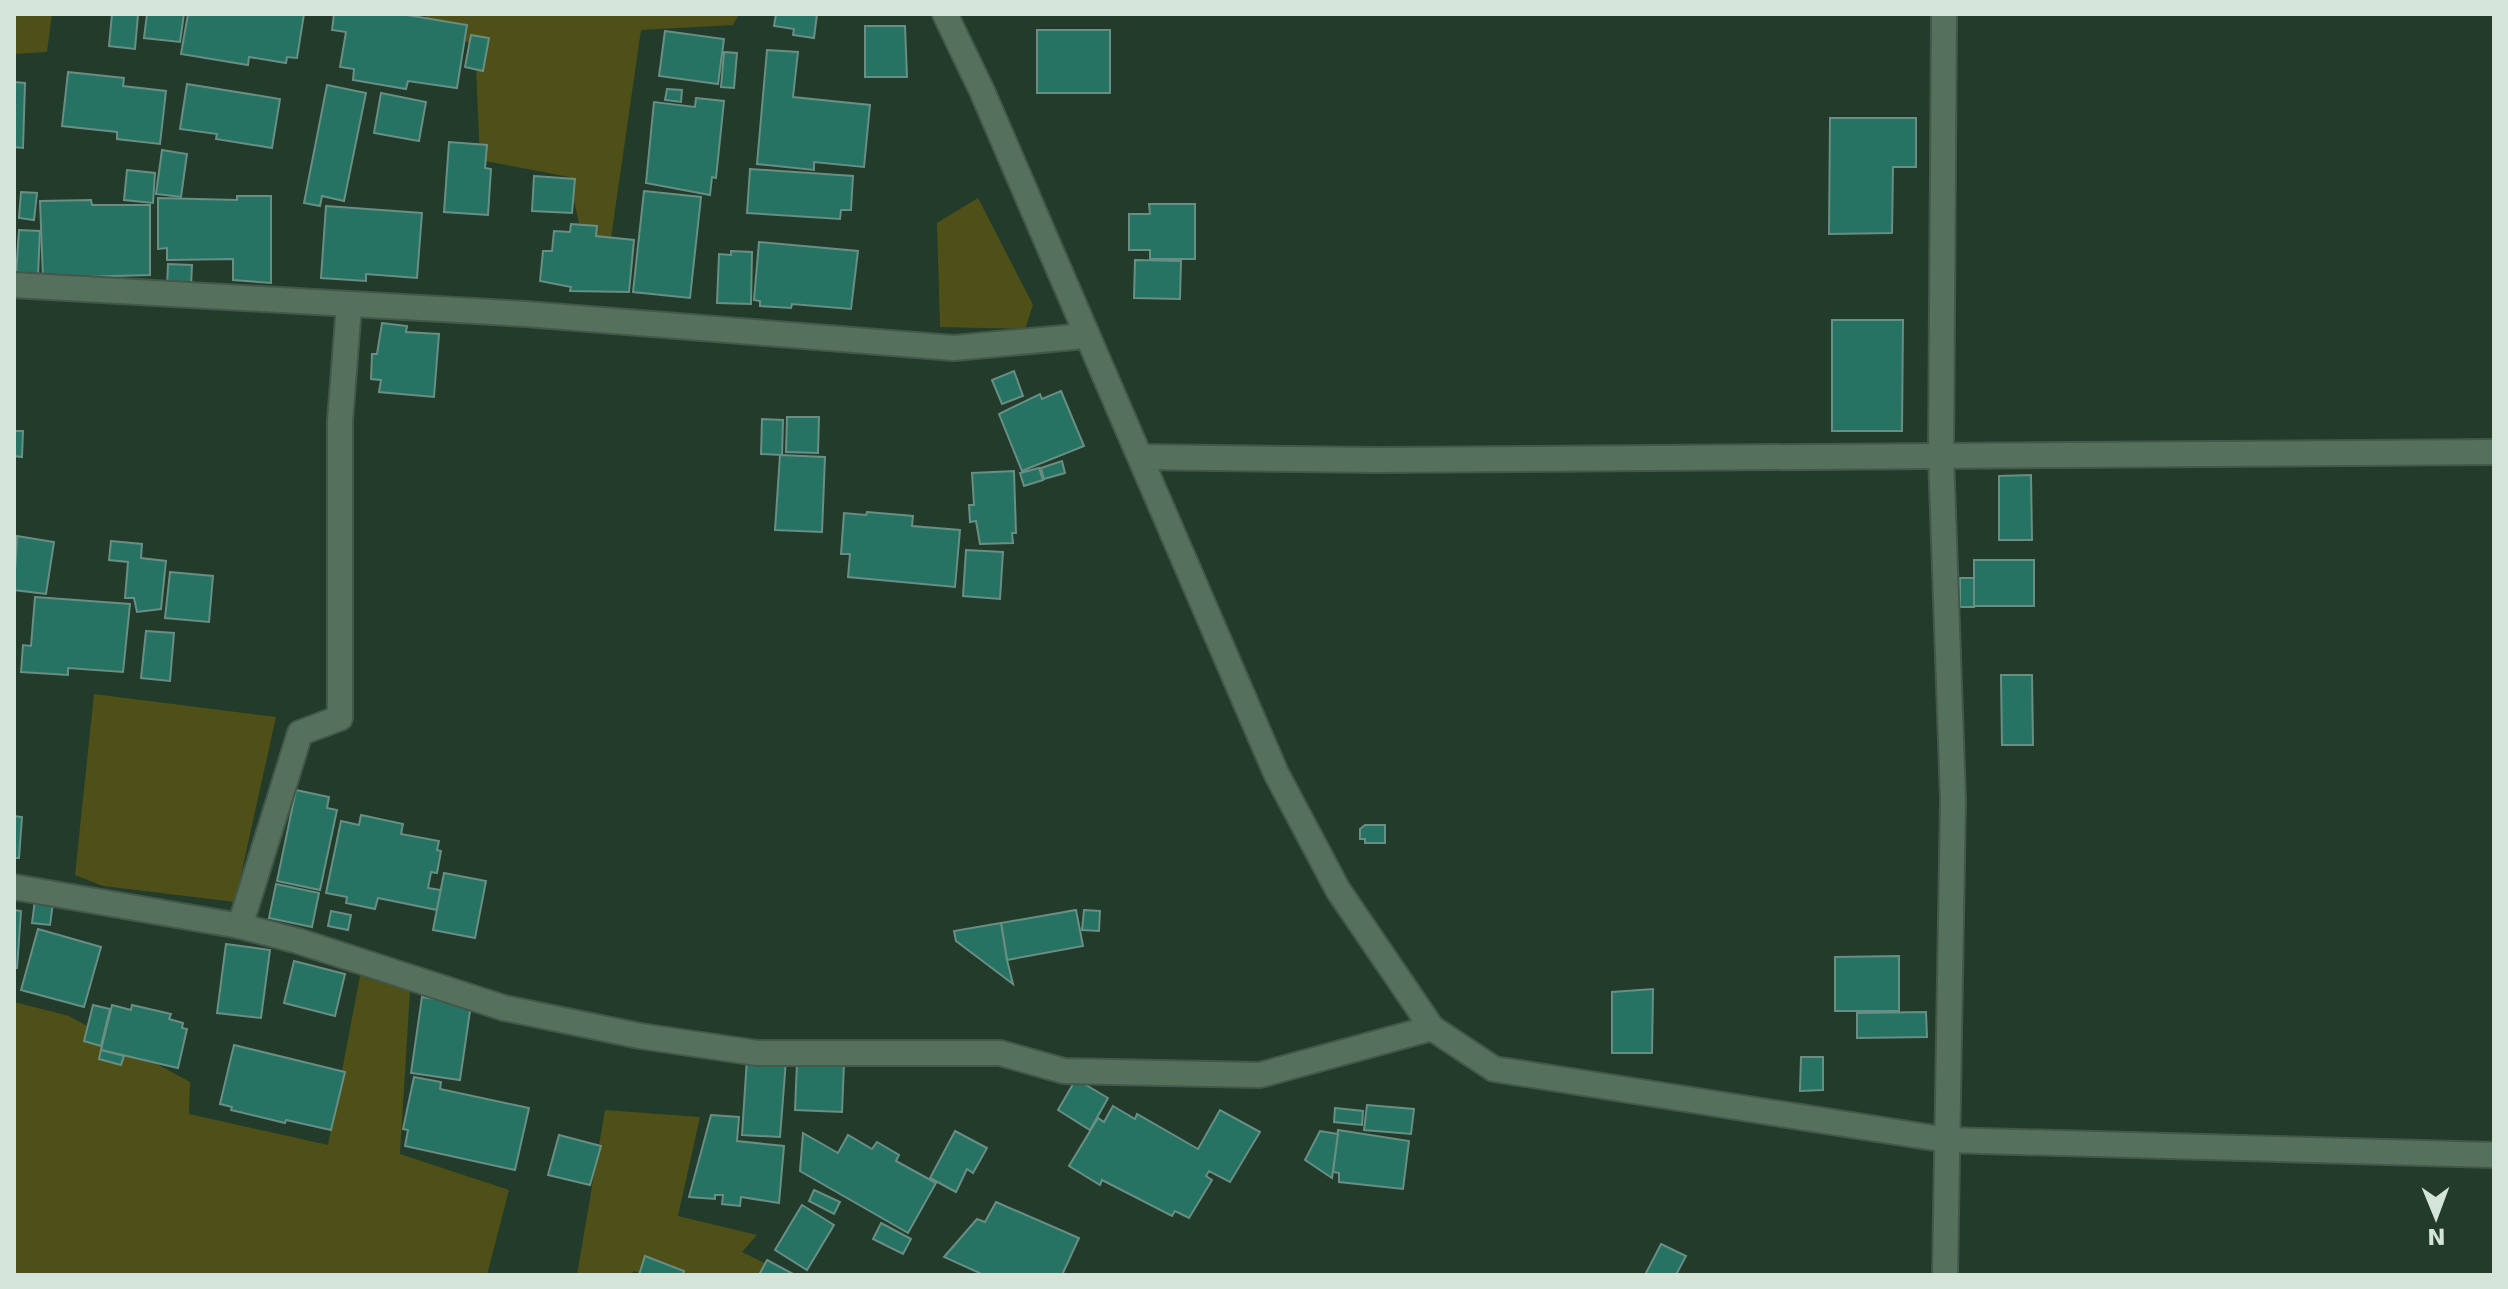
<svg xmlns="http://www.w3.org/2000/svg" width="2508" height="1289" viewBox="0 0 2508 1289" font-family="'DejaVu Sans',sans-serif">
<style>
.green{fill:#4e5017}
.building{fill:#267363;stroke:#698e84;stroke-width:2}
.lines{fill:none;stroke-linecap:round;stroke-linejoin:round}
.minor-casing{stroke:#42584a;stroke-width:28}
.minor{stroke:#55705d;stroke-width:24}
</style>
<rect width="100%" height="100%" fill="#223b2b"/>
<!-- green -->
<g class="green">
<path d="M14,14H52L47,52L14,54Z"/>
<path d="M426,14H739L733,25L641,30L611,238L582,237L569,177L480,160L475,46L425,22Z"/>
<path d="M978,198L1033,305L1025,329L940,327L937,223Z"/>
<path d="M94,694L276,717L235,902L103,886L75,875Z"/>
<path d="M360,976L410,991L400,1154L509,1190L487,1275H14V1002L69,1016L190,1082L189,1114L328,1145Z"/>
<path d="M605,1110L700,1117L678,1216L757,1235L742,1252L789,1275H644L634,1271L630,1275H577Z"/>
</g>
<!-- building -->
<g class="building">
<path d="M112,14L138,15L135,49L109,46Z"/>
<path d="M147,14H184L180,42L144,38Z"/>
<path d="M188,14H304L297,58L287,57L286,63L249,57L248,65L181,54Z"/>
<path d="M334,14H401L467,25L457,88L408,81L406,89L353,80L354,69L340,67L346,32L332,30Z"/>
<path d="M776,14H817L814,38L793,35L794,29L774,26Z"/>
<path d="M865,26H905L907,77H865Z"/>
<rect x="1037" y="30" width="73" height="63"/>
<path d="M665,31L724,39L718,84L659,76Z"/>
<path d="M471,35L489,38L483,71L465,67Z"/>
<path d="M767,50L798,52L793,97L870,105L864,167L814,162V170L757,164Z"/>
<path d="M724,52L737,53L734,88L721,87Z"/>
<path d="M68,72L124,78L123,86L166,91L160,144L117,139V132L62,126Z"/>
<path d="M14,82L25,83L23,148L14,147Z"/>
<path d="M187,84L280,99L272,148L216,139L217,134L180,129Z"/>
<path d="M327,85L366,93L344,201L322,196L320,206L304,203Z"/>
<path d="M667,89L682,90L681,102L665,100Z"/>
<path d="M381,93L426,102L419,141L374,133Z"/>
<path d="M696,98L724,101L716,178L712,177L710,195L646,183L654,102L695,107Z"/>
<path d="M1830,118H1916V167H1893L1892,233L1829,234Z"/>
<path d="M449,142L487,145L485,168L491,169L488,215L444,212Z"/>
<path d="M162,150L187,154L181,197L156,194Z"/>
<path d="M750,169L853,176L851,210H841L840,219L747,213Z"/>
<path d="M127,170L155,173L153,203L124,200Z"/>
<path d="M534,176L575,179L572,213L532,211Z"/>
<path d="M644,191L701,197L690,298L633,292Z"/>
<path d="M21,192L37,193L34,220L19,218Z"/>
<path d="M237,196H271V283L233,280V259L167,260V248L158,249V198L237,200Z"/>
<path d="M91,200L92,205H150V275L43,278L40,201Z"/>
<path d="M1149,204H1195V259H1150V250H1129V214H1150Z"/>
<path d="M326,206L422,213L417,278L366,274V281L321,278Z"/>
<path d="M571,224L597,226L596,236L634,240L629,292L570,291L571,287L540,281L543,251H552L554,231L570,232Z"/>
<path d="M19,230L40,231L38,275L16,274Z"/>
<path d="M759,242L858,251L851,309L792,304L791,308L760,306V301L754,300Z"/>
<path d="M731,251L752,252L751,304L717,303L719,254L731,255Z"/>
<path d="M1135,260L1181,261L1180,299L1134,298Z"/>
<path d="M168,264L192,265L191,287L167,286Z"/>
<path d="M1832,320H1903L1902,431H1832Z"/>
<path d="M382,323L407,326L406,332L439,334L434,397L379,392L381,380L371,379L372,354H377Z"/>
<path d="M1014,371L1023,396L1002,404L992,380Z"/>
<path d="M1061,391L1084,446L1022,471L999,414L1040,394L1042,399Z"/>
<path d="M787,417H819L818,453L786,452Z"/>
<path d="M762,419L783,420L782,455L761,454Z"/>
<path d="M14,431H23L22,457L14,456Z"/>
<path d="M780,455L825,457L822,532L775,530Z"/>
<path d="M1062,461L1065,473L1044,479L1041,468Z"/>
<path d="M1039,468L1043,480L1024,486L1020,473Z"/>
<path d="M1014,471L1016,533H1012L1013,543L980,544L976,521L970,522L969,505H974L972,473Z"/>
<path d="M2031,475L2032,540H1999V476Z"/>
<path d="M867,512L913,516L912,526L960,530L955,587L848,577L850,554H841L844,513L866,515Z"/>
<path d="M17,536L54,542L46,594L14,590Z"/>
<path d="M111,541L142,544L141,558L166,561L161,609L137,612L134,598H125L128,562L109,560Z"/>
<path d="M966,550L1003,552L1000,599L963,596Z"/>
<rect x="1974" y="560" width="60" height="46"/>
<path d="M170,572L213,576L209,622L165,618Z"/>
<rect x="1960" y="578" width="14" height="29"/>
<path d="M35,597L130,604L123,672L68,668V675L21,672L23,645L31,646Z"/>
<path d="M146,631L174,633L170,681L141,678Z"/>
<path d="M2001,675H2032L2033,745H2002Z"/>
<path d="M296,790L329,797L327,808L337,810L320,890L277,881Z"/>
<path d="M361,815L403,824L401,834L439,841L437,850L441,851L437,873L431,872L428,888L441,890L437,910L378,898L375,909L346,903L347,897L326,893L341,821L359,825Z"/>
<path d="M14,816L22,817L19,858H14Z"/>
<path d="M1365,825H1385V843H1365V839H1360V829Z"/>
<path d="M444,873L486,881L475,938L433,930Z"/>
<path d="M276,884L319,893L312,927L269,918Z"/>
<path d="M35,900L53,903L50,925L32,923Z"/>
<path d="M14,910L21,911L17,968H14Z"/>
<path d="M1076,910L1083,946L1007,960L1001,923Z"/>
<path d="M1084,910L1100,911L1099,931L1082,930Z"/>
<path d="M331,911L351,915L348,930L328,926Z"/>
<path d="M1001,923L1007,960L1013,984L956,941L954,931Z"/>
<path d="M38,929L101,947L84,1007L21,990Z"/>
<path d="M226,944L270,950L261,1018L217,1013Z"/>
<path d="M1899,956V1011H1835V957Z"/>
<path d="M294,961L345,974L335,1016L284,1003Z"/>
<path d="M1653,989L1652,1053H1612V992Z"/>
<path d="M422,997L471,1004L460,1080L411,1073Z"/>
<path d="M93,1005L110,1009L101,1046L84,1041Z"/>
<path d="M112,1005L131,1010L132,1005L171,1014L169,1019L183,1023L182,1028L187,1029L178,1068L101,1050Z"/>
<path d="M1926,1012L1927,1037L1857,1038V1013Z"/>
<path d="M234,1045L345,1072L331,1130L286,1120L285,1123L231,1110L232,1107L220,1104Z"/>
<path d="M101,1050L124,1056L121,1065L99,1059Z"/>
<path d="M1801,1057H1823V1090L1800,1091Z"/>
<path d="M747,1058L786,1060L780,1137L742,1135Z"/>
<path d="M797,1062L844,1064L842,1112L795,1110Z"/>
<path d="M414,1077L441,1082L440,1089L529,1108L515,1170L405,1146L408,1130L403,1129Z"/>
<path d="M1076,1079L1108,1098L1090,1130L1058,1110Z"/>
<path d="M1367,1105L1414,1109L1411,1134L1364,1130Z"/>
<path d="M1113,1106L1135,1119L1137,1114L1198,1149L1220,1110L1260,1132L1230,1182L1209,1171L1206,1176L1212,1180L1189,1218L1175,1211L1172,1216L1102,1180L1100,1185L1069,1166L1098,1118L1104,1122Z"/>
<path d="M1335,1108L1363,1111L1362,1125L1334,1122Z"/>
<path d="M711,1115L739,1117L737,1141L784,1146L779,1203L741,1197L740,1206L722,1204L723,1195H715V1199L689,1197Z"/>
<path d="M1338,1130L1409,1141L1403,1189L1339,1182V1173L1333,1172Z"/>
<path d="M955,1131L987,1148L973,1173L967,1169L956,1192L930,1178Z"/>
<path d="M1320,1131L1338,1134L1332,1178L1305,1160Z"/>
<path d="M803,1133L838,1153L848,1135L872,1149L877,1142L899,1155L896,1161L936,1183L908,1233L800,1171Z"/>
<path d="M559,1135L601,1146L590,1185L548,1175Z"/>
<path d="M814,1190L840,1202L834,1214L809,1201Z"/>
<path d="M996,1202L1079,1238L1062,1275H984L944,1257L977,1219L985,1222Z"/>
<path d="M802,1205L834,1225L807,1270L775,1250Z"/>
<path d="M881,1223L911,1239L903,1254L873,1239Z"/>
<path d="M1661,1244L1686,1256L1676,1275H1645Z"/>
<path d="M645,1256L684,1271L683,1275H639Z"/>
<path d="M767,1260L795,1275H759Z"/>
</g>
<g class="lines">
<!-- minor casing -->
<g class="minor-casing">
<g id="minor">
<path d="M945,14L982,91L1276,773L1338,890L1432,1028L1494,1069L1947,1140L2494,1155"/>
<path d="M1944,14L1941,455L1953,799L1945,1275"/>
<path d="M14,285L526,314L954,348L1085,336"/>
<path d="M1140,457L1377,460L2494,452"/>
<path d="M14,887L240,926L298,941L504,1008L640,1036L757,1053H1000L1064,1071L1260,1075L1432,1028"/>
<path d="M240,926L300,733L340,718V421L349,306"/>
</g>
</g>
<!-- minor -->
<use href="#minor" class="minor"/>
</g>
<!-- border -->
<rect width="2508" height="1289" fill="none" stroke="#d5e4d9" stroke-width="32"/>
<!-- north arrow -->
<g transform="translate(2436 1217) rotate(179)" stroke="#223b2b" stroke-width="6" paint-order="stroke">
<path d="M0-6L14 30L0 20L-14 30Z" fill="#d5e4d9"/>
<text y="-12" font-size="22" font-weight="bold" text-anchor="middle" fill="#d5e4d9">N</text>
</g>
</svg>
